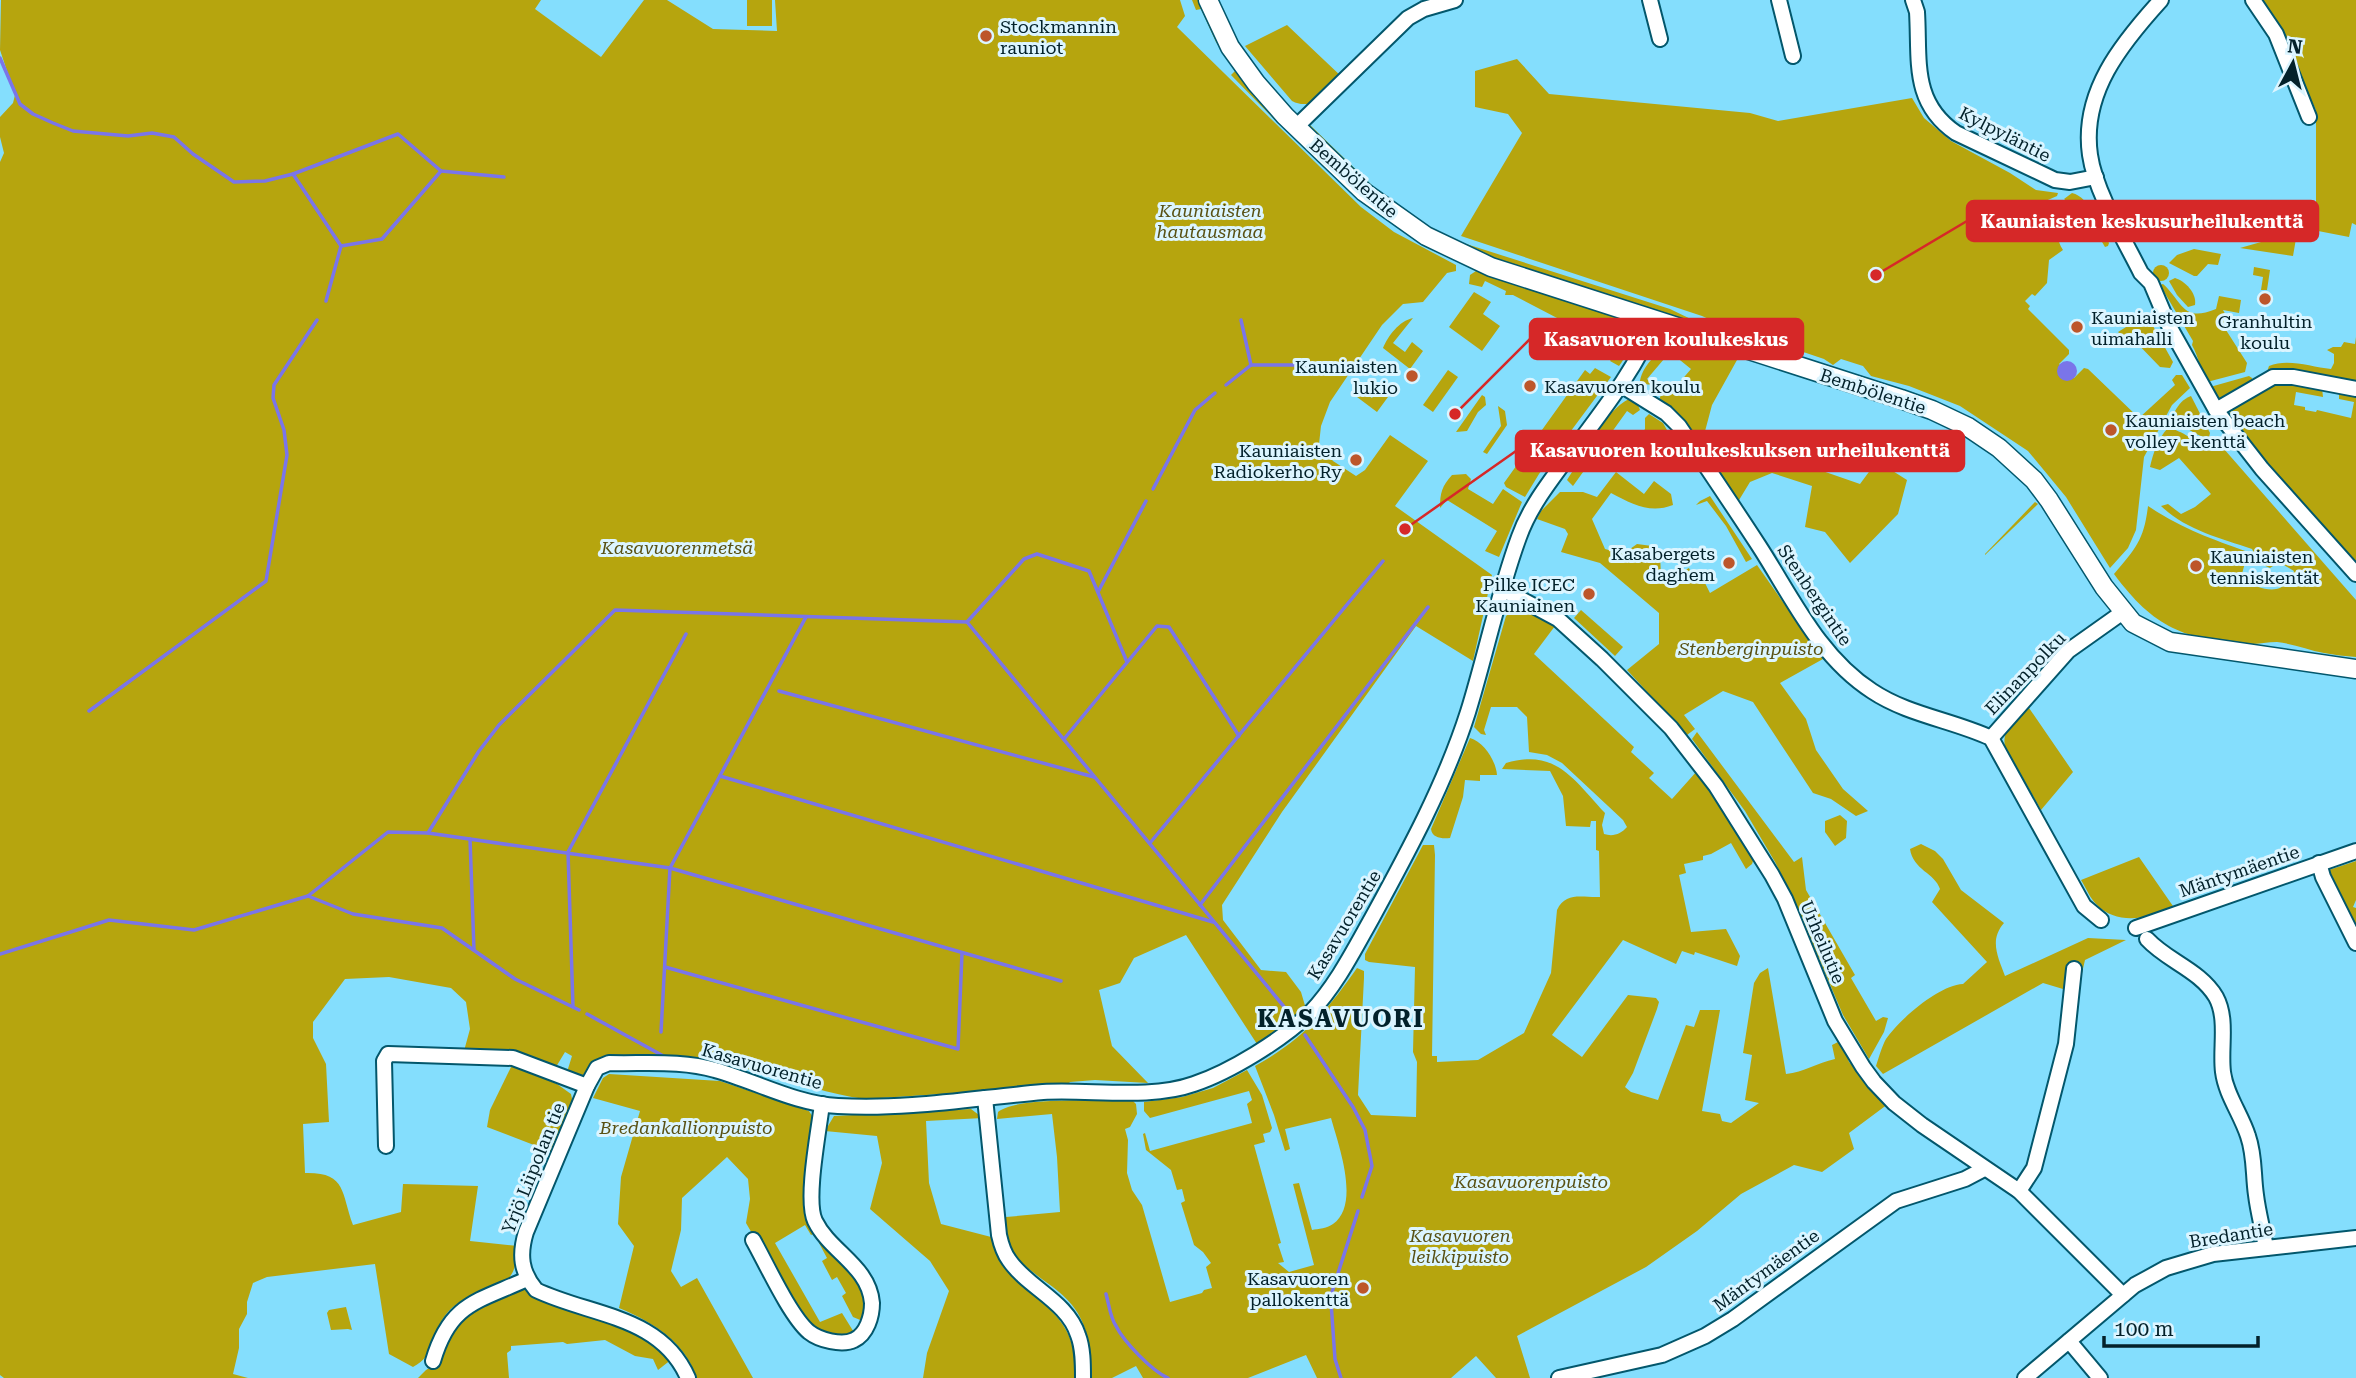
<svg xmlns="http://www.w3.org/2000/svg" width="2356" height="1378" viewBox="0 0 2356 1378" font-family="'Roboto Serif',serif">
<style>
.green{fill:#b6a50e}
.water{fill:#7a75e9}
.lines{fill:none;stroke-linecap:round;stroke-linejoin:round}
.stream{stroke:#7a75e9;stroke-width:3.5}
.minor-casing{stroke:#03576c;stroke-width:18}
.major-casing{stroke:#03576c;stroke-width:21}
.minor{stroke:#fff;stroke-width:14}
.major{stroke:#fff;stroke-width:18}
.poi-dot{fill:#bd562a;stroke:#dcf5ff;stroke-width:2.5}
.labels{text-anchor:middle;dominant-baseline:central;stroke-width:6;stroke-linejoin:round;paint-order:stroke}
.poi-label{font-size:18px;fill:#03212a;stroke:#dcf5ff;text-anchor:start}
.street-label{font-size:18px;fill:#03212a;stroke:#dcf5ff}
.park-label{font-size:18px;font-style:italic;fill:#595114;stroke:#dcf5ff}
.district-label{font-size:24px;font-weight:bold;letter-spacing:2px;fill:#03212a;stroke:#dcf5ff}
.leader{fill:none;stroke:#d62828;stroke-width:2.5}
.callout-dot{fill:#d62828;stroke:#dcf5ff;stroke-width:2.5}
.callout{fill:#d62828;stroke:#d62828;stroke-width:2.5}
.callout-label{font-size:19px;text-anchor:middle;font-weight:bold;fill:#fff}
</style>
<rect width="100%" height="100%" fill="#84defd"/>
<!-- green -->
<g class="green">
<path d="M1,0H541L535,9L601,57L644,0H667L713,29L777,31L775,0H1180L1185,16L1177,27L1361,207L1394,232L1456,265V271L1447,273L1423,302L1403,304L1382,325L1330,402L1321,426L1319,444L1333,461L1356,476L1365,470L1390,435L1428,461L1395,506L1492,575L1473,661L1416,626L1282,812L1222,905L1223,920L1261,970L1286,972L1301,992L1306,1009L1257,1044L1186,935L1134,958L1120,983L1099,990L1112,1046L1148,1083L1095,1080L1070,1082L1066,1086L865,1099C818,1093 775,1073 728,1065C683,1057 638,1062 592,1065L581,1077L567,1072L572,1056L565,1052L556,1067L521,1054L464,1051L470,1029L466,1002L451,988L389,977L345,979L313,1022V1038L326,1064L329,1122L303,1124L305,1173C347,1172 341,1193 353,1225L401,1212L403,1184L478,1186L470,1241L518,1246C516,1259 517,1270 507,1280C488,1289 462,1296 448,1312C430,1332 437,1355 413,1367L389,1354L375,1264L267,1277L253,1283L247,1302V1314L239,1329V1348L233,1374L248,1378H4L0,1375V162L4,153L0,137V117L13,103L15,95L0,50Z"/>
<rect x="747" y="0" width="25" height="26"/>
<path d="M1192,0H1202L1279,116L1275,120L1231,75L1235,71L1216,42L1201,9L1196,10Z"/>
<path d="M2256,0H2356V225L2352,223L2349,237L2313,230L2316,215V110L2278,32Z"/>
<path d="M1287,25L1343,78C1328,91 1313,112 1292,101L1245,46Z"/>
<path d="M1517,59L1549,94L1750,113L1778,121L1912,98L1924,118L1951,141L2010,173L2036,190L2058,193L2057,196L2041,203C2044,211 2051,216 2055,222C2059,231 2056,240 2063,250L2049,260L2047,283L2035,296L2032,294L2025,301L2030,306L2028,309L2069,350V354L2059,364L2074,378L2084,368L2088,369L2139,418L2175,385L2172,380L2176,375H2182L2190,388L2172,405L2144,457L2136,530L2128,548L2110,568L2066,497L2028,451L1960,406L1909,386L1871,376L1863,366L1841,359L1833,365L1824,359L1720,324L1702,316L1461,236L1522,133L1508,114L1475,107V71Z"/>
<path d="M1310,125L1385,198L1384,199L1309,129Z"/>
<path d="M2072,193C2090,197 2101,228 2109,243L2108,246L2105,247L2095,230L2088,234L2086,230L2089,225L2080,212L2064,199Z"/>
<path d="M2298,227L2293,256L2240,248L2268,240Z"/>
<path d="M1460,242L1670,309L1699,323L1697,325L1492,260L1459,244Z"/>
<path d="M2194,249L2221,254L2218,265L2208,264L2197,276H2194L2169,263L2177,255Z"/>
<circle cx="2161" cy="273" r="8"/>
<path d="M2254,267L2270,270L2267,290H2261L2263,277L2253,275Z"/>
<path d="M1476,271L1619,318C1635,333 1632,349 1619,366L1610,361L1614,355L1559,319L1513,295H1505L1506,291L1485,281L1482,287L1469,284L1470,275Z"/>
<path d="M2175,278C2185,281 2197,293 2195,305L2188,307L2177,295L2169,281Z"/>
<path d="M2163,284C2183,302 2182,323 2216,309L2219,296L2241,300L2239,313L2223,310L2229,321L2226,330L2247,363L2245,372L2207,382C2200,369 2199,358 2192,345L2193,341L2160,285Z"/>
<path d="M1474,292L1491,302L1483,314L1500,326L1482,351L1449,327Z"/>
<path d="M1413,318L1393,343L1405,352L1412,342L1423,351L1410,369L1383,348C1388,336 1399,321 1413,318Z"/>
<path d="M2139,319L2153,326L2173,362L2170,368L2160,367L2132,338L2134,336L2131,333L2125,339L2118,332Z"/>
<path d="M2356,337V381L2291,370L2267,372L2269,366C2288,358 2311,367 2331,369L2334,363V354L2327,350L2333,347H2341L2344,342L2355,344Z"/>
<path d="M1678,340L1737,360L1712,405L1704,435L1712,448L1769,464L1774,454L1860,484L1877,461L1907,480L1898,514L1850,563L1825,532L1805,527L1812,486L1772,473L1750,482L1736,505L1658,403L1662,392L1668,396L1691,369L1670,352L1647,379L1654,385L1643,384L1640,381C1643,363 1662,348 1678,340Z"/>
<path d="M1595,368L1611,377L1539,474L1525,497L1506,487L1504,483L1585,370L1590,374Z"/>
<path d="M1448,370L1458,377L1433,412L1423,405Z"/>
<path d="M2249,376L2252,378L2253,383L2217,400L2210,387Z"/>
<path d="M2269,382L2322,388L2323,397L2296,392L2294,405L2305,407V410L2316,412L2317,410L2351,418L2354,402L2339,399V394L2341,391L2356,393V564L2279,481L2231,419L2230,410Z"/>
<path d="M1356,387L1372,398L1378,390L1388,397L1377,412L1357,397Z"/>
<path d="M1482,395L1485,397L1486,405L1478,412L1467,431L1456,432Z"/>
<path d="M2191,396L2210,433L2209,437C2196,438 2178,423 2175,411C2179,404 2183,399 2191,396Z"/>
<path d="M1629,399L1637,403L1640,410L1633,415L1627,411L1573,486L1567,480C1582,458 1605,410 1629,399Z"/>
<path d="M1498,406L1505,411L1507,425L1487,454L1483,452L1501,426Z"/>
<path d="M1649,414L1663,423L1675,444L1664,449L1654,439L1644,438L1639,443L1636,442L1645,429V418Z"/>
<path d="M2168,428C2187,431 2198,449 2217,441L2356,600V657C2345,656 2334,655 2324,653C2308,650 2294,644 2277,642C2268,642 2259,644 2251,644C2184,640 2154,628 2114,574C2136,548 2144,540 2148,506C2183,529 2209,538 2248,552L2240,581C2263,588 2282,600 2294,571L2279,562L2270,568L2259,563L2252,549C2220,538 2186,530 2161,506L2168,504L2181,514L2195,507L2211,494L2179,458L2160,470L2150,467C2153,454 2158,438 2168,428Z"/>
<path d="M1616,472L1644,494L1654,481L1671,494L1673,505C1650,514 1632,504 1611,493L1592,519L1605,549L1623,554L1637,544L1652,546L1660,553L1661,577L1679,573L1689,568L1692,575L1703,579L1710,593L1757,565L1823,659L1780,683L1806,719L1816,750L1843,789L1868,811L1856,816L1831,799L1813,793L1753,702L1723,691L1684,715L1695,729L1687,735L1627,670L1659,644V613L1600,563L1561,552L1568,534L1565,529L1537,519L1541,511L1560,492H1583L1597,497Z"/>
<path d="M1466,474L1471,479L1468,489L1493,504L1503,489L1522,502L1499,557L1485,551L1497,531L1447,500L1440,508C1440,493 1442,486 1452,475Z"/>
<path d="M1710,496L1752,559L1746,562L1726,526L1707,501L1696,505L1700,501Z"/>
<path d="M2035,502L2038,504L1985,555V554Z"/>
<path d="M1520,604L1555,626L1534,654L1634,747L1631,752L1654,773L1649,778L1672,799L1697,771L1709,785L1754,858L1752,864L1746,869L1731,843L1711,854L1703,856V860L1684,864L1686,873L1679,875L1691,932L1726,929L1740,956L1737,966L1695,952L1694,955L1682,951L1676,964L1623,940L1552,1035L1582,1057L1628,995L1656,998L1659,1002L1657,1009L1633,1073L1625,1087L1631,1092L1658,1100L1686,1025L1694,1027L1700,1010H1720L1702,1111L1720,1114L1722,1121L1731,1123L1759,1103L1745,1100L1752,1055L1743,1053L1754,983L1760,973L1768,968L1786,1074C1804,1072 1817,1063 1835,1059L1832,1045L1842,1040L1849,1062L1888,1104L1849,1133L1854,1149L1822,1172L1794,1165L1741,1194L1697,1231L1646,1267L1517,1336L1530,1378H1496L1476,1356L1451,1378H1317L1306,1355L1248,1378H1143L1136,1366L1112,1378H1092C1091,1352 1089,1326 1072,1305C1053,1281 1018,1271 1007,1239C1005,1233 1006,1224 1006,1217L1060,1212L1057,1157L1052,1114L997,1119L998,1112C1017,1096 1105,1101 1133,1101L1136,1104L1137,1114L1130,1127L1125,1129L1128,1140L1127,1173L1132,1190L1142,1205L1170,1302L1202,1293L1204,1290L1212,1288L1206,1267L1211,1263L1203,1252L1194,1245L1181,1203L1185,1201L1182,1189L1177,1190L1171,1170L1146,1150L1143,1134L1145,1133L1150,1151L1252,1123L1247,1104L1252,1100L1249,1091L1150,1118L1144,1111V1102L1182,1097L1213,1088L1247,1070L1262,1095L1272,1128L1270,1132L1263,1134L1265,1142L1254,1145L1281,1243L1278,1244L1284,1262L1278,1263L1289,1272L1314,1265L1293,1184L1299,1183L1312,1230C1318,1229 1328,1228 1333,1224C1361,1204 1338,1144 1331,1118L1285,1129L1290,1149L1285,1151L1274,1115L1255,1066C1301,1041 1327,1011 1357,968L1364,971V978L1358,1095L1371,1115L1416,1117L1417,1062L1413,1052L1415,967L1369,962L1365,960V954L1423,845H1434L1435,855L1432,1056H1437V1062L1478,1060L1524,1033L1551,973L1557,910C1566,891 1583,898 1600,897L1599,851L1596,850V821H1591L1590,827L1566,826L1563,796L1550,771L1502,769L1506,763C1556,748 1574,780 1605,813L1602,825L1604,834C1613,837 1621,834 1627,827L1623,820L1562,763L1547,755L1529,752L1527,717L1517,707H1491L1484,730L1486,735L1481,734L1474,727L1506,616Z"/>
<path d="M1581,610L1623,647L1615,656L1574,618Z"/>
<path d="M2029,708L2073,772L2041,810L2005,746C2001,729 2018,719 2029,708Z"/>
<path d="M1697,732L1794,862L1802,857L1806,890L1855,975L1851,978L1876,1021L1883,1017L1888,1018L1884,1032L1869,1059L1843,1015L1792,895L1775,862L1745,811L1692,739Z"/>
<path d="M1470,738C1484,742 1496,761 1497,775H1480V781L1465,780L1463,797L1450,838C1442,839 1432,838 1431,829Z"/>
<path d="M1840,815L1847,821L1846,838L1835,846L1825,832V821Z"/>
<path d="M1921,844L1935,851L1943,859L1961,890L2004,923C1989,940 1998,957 2005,976L2088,938L2126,940L2085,960L2079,986L2063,989L2043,983L1883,1074L1876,1066C1879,1057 1882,1046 1886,1039C1900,1019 1939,985 1963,984L1987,962L1932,902L1940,889C1935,873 1913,870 1910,849Z"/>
<path d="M2139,857L2175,909C2149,917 2118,927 2096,904C2090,898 2086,888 2081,880Z"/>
<path d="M2356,861V900L2353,907L2356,908V935L2326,871Z"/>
<path d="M512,1065L557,1084L571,1094L573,1104L552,1152L487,1127L490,1110Z"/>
<path d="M609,1074L720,1081L809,1111L814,1119L816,1233L811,1235L805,1225L775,1243L820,1322L842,1313L855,1334L838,1338L817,1332L797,1311L746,1223L750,1199L748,1179L727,1157L682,1198L681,1230L671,1271L681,1287L697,1278L753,1378H697C684,1341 654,1323 619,1308L634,1246L618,1224L621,1177L640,1111L593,1098L603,1078Z"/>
<path d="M971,1109L983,1118L926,1121L929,1183L941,1224L995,1238C998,1246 1001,1256 1006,1263C1035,1308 1079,1311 1075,1378H923L927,1353L949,1291L930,1261L870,1209L882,1163L877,1136L825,1131L834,1116Z"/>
<path d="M825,1240L866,1287L865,1322L853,1317L842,1296L846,1293L837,1277L832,1280L822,1261L827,1258L819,1243Z"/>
<path d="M522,1288L540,1300L565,1306L644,1334L672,1359L658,1370L653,1359L635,1356L605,1340L567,1344L563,1342L511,1346V1350L507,1353L509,1378H418L426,1370L436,1364L439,1352L463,1314Z"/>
<path d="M346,1307L352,1330L348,1329L331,1330L327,1313L329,1310Z"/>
</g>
<!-- water -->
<circle class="water" cx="2067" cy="371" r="10"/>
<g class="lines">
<!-- stream -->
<g class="stream">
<path d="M0,58L20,104L33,114L53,123L73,131L128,136L152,133L174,137L193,154L234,182L265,181L293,174L341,246L326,301"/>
<path d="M441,171L504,177"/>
<path d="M293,174L398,134L441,171L382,239L341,246"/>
<path d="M1251,365H1352"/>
<path d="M1226,385L1251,365L1241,320"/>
<path d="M1153,489L1195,410L1215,393"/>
<path d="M1098,592L1146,501"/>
<path d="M967,622L1024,559L1037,554L1089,571L1127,662"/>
<path d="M779,691L1094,777"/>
<path d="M89,711L266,581L287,455L284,430L273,398L274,385L317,320"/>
<path d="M1064,739L1157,626L1169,627L1239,736"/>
<path d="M720,776L1213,922"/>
<path d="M428,833L670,868L1061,981"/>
<path d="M470,839L474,950"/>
<path d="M1150,843L1383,561"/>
<path d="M308,896L353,914L442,928L515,979L579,1010"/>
<path d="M1200,905L1428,607"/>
<path d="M0,954L109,920L194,930L308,896L388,832L428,833L479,751L499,725L615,610L967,622L1295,1020"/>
<path d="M665,967L958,1049L962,953"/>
<path d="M573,1007L568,852L686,634"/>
<path d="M587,1014L667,1058"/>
<path d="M661,1032L670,868L806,617"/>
<path d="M1305,1035L1353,1107L1365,1130L1372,1166L1362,1197"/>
<path d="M1106,1294C1109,1304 1110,1317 1116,1326C1124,1342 1152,1371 1168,1378"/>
<path d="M1341,1378L1335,1359L1331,1302L1332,1292L1358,1211"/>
</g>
<!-- minor casing -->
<g class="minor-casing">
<g id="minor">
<path d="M1650,0L1660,39"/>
<path d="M1779,0L1793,56"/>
<path d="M1913,0L1917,12C1920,60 1911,102 1956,133L2055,180L2070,182L2096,177"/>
<path d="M2161,0C2121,44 2081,93 2090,155C2095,191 2125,241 2141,273L2151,283L2170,328L2216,410L2262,469L2356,574"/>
<path d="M2253,0L2276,34L2309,117"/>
<path d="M1296,127L1408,18L1424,9L1455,0"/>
<path d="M1621,385L1666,413L1679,426C1706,466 1733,506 1759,546C1792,597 1819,657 1872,691C1908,715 1952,720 1991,738L2084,906L2101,920"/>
<path d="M2216,410L2273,377H2293L2356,389"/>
<path d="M1504,590L1558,619L1602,659L1671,728L1716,786L1772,875L1785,899L1835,1021L1863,1067L1874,1082L1894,1103L1922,1125L2019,1191L2123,1295"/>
<path d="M1991,738L2068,651L2123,612"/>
<path d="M2319,863L2323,877L2356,943"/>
<path d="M2136,928L2356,851"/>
<path d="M2147,939C2167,961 2200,970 2216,997C2228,1019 2220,1048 2223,1072C2226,1095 2241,1114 2248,1136C2255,1156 2253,1175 2256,1195C2258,1212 2263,1230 2266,1248"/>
<path d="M985,1098L999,1235C1001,1244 1003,1252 1009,1260C1028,1288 1067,1301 1078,1335C1083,1348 1083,1364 1083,1378"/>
<path d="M386,1146L384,1061L388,1054L513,1058L587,1086"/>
<path d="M2019,1191L2034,1168L2066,1044L2074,969"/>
<path d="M753,1240C766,1263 790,1316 809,1332C819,1340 842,1346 854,1340C867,1334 872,1316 872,1303C869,1266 830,1252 815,1221C805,1200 819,1130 822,1104"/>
<path d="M2069,1341L2100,1378"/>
<path d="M433,1361C450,1303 477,1302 527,1279"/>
<path d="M688,1378C661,1315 590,1316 536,1290C521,1272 519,1255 526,1232L587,1086L597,1068L609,1063C644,1064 682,1060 715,1070C755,1081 796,1104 838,1106C906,1110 975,1098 1043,1092C1090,1089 1149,1100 1194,1084C1230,1072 1282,1040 1310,1013C1336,986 1354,950 1372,918C1408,852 1445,784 1468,712C1486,654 1498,594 1519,537C1530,506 1551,480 1571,453C1603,410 1636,369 1656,320"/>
<path d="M1559,1378L1662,1355L1705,1336L1733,1319L1896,1201L1965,1179L1984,1169"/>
<path d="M2025,1378L2135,1285L2166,1268L2213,1254L2356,1238"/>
</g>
</g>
<!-- major casing -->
<g class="major-casing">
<path id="major" d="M1208,0L1230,47L1256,83L1285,116L1364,192L1426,236L1491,267L1901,399L1932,410L1968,427L1999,448L2034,480L2049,500L2104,587L2133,623L2170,642L2356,669"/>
</g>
<!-- minor -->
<use href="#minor" class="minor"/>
<!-- major -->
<use href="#major" class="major"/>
</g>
<!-- markers -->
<g class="poi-dot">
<circle cx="986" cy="36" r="7"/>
<circle cx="2265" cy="299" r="7"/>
<circle cx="2077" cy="327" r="7"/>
<circle cx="1412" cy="376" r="7"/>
<circle cx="1530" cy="386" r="7"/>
<circle cx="2111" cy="430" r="7"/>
<circle cx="1356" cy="460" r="7"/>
<circle cx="1729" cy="563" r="7"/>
<circle cx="2196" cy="566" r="7"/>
<circle cx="1589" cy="594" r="7"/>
<circle cx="1363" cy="1288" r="7"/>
</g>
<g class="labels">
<!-- poi labels -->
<g class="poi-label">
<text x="1000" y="26">Stockmannin<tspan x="1000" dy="21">rauniot</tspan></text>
<text x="2091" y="317">Kauniaisten<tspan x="2091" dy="21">uimahalli</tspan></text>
<text x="2265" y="321" text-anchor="middle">Granhultin<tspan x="2265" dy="21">koulu</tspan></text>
<text x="1398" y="366" text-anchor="end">Kauniaisten<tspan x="1398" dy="21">lukio</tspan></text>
<text x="1544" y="386">Kasavuoren koulu</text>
<text x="2125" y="420">Kauniaisten beach<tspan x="2125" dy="21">volley -kenttä</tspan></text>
<text x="1342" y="450" text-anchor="end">Kauniaisten<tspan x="1342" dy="21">Radiokerho Ry</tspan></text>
<text x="1715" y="553" text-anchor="end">Kasabergets<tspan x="1715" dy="21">daghem</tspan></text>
<text x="2210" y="556">Kauniaisten<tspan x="2210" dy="21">tenniskentät</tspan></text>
<text x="1575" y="584" text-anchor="end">Pilke ICEC<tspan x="1575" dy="21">Kauniainen</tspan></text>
<text x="1349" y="1278" text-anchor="end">Kasavuoren<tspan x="1349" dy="21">pallokenttä</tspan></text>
</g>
<!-- street labels -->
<g class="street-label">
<text transform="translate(2005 134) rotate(27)">Kylpyläntie</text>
<text transform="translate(1354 178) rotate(41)">Bembölentie</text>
<text transform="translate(1873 391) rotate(18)">Bembölentie</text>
<text transform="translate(1815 595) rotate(56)">Stenbergintie</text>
<text transform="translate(2025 673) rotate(-46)">Elinanpolku</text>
<text transform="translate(2239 871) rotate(-19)">Mäntymäentie</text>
<text transform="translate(1344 925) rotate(-59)">Kasavuorentie</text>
<text transform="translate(1823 942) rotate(67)">Urheilutie</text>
<text transform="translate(762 1066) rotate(16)">Kasavuorentie</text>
<text transform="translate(533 1168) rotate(-68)">Yrjö Liipolan tie</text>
<text transform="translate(2231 1235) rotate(-9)">Bredantie</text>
<text transform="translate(1766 1270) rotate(-36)">Mäntymäentie</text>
</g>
<!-- park labels -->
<g class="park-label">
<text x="1210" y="210">Kauniaisten<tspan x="1210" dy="21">hautausmaa</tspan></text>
<text x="677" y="547">Kasavuorenmetsä</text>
<text x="1751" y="648">Stenberginpuisto</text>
<text x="686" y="1127">Bredankallionpuisto</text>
<text x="1531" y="1181">Kasavuorenpuisto</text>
<text x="1460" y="1235">Kasavuoren<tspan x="1460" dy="21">leikkipuisto</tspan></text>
</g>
<!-- district labels -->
<g class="district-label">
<text x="1341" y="1019">KASAVUORI</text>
</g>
</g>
<!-- callouts -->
<path class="leader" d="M1876 275L1967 221M1455 414L1530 339M1405 529L1516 451"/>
<g class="callout-dot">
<circle cx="1876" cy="275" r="7"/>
<circle cx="1455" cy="414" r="7"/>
<circle cx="1405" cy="529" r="7"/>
</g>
<g class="callout">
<rect x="1967" y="201" width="351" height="40" rx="7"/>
<rect x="1530" y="319" width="273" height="40" rx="7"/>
<rect x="1516" y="431" width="448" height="40" rx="7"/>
</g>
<g class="callout-label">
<text x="2142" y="228">Kauniaisten keskusurheilukenttä</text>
<text x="1666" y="346">Kasavuoren koulukeskus</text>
<text x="1740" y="457">Kasavuoren koulukeskuksen urheilukenttä</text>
</g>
<!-- north arrow -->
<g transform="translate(2293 63) rotate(7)" stroke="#dcf5ff" stroke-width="5" paint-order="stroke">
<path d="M0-5L12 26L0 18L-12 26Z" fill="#03212a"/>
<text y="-10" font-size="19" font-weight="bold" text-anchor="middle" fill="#03212a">N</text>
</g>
<!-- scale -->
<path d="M2104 1336v10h154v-10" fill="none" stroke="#03212a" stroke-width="3.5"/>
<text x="2114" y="1336" font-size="21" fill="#03212a" stroke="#dcf5ff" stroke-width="5" paint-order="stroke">100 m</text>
</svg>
